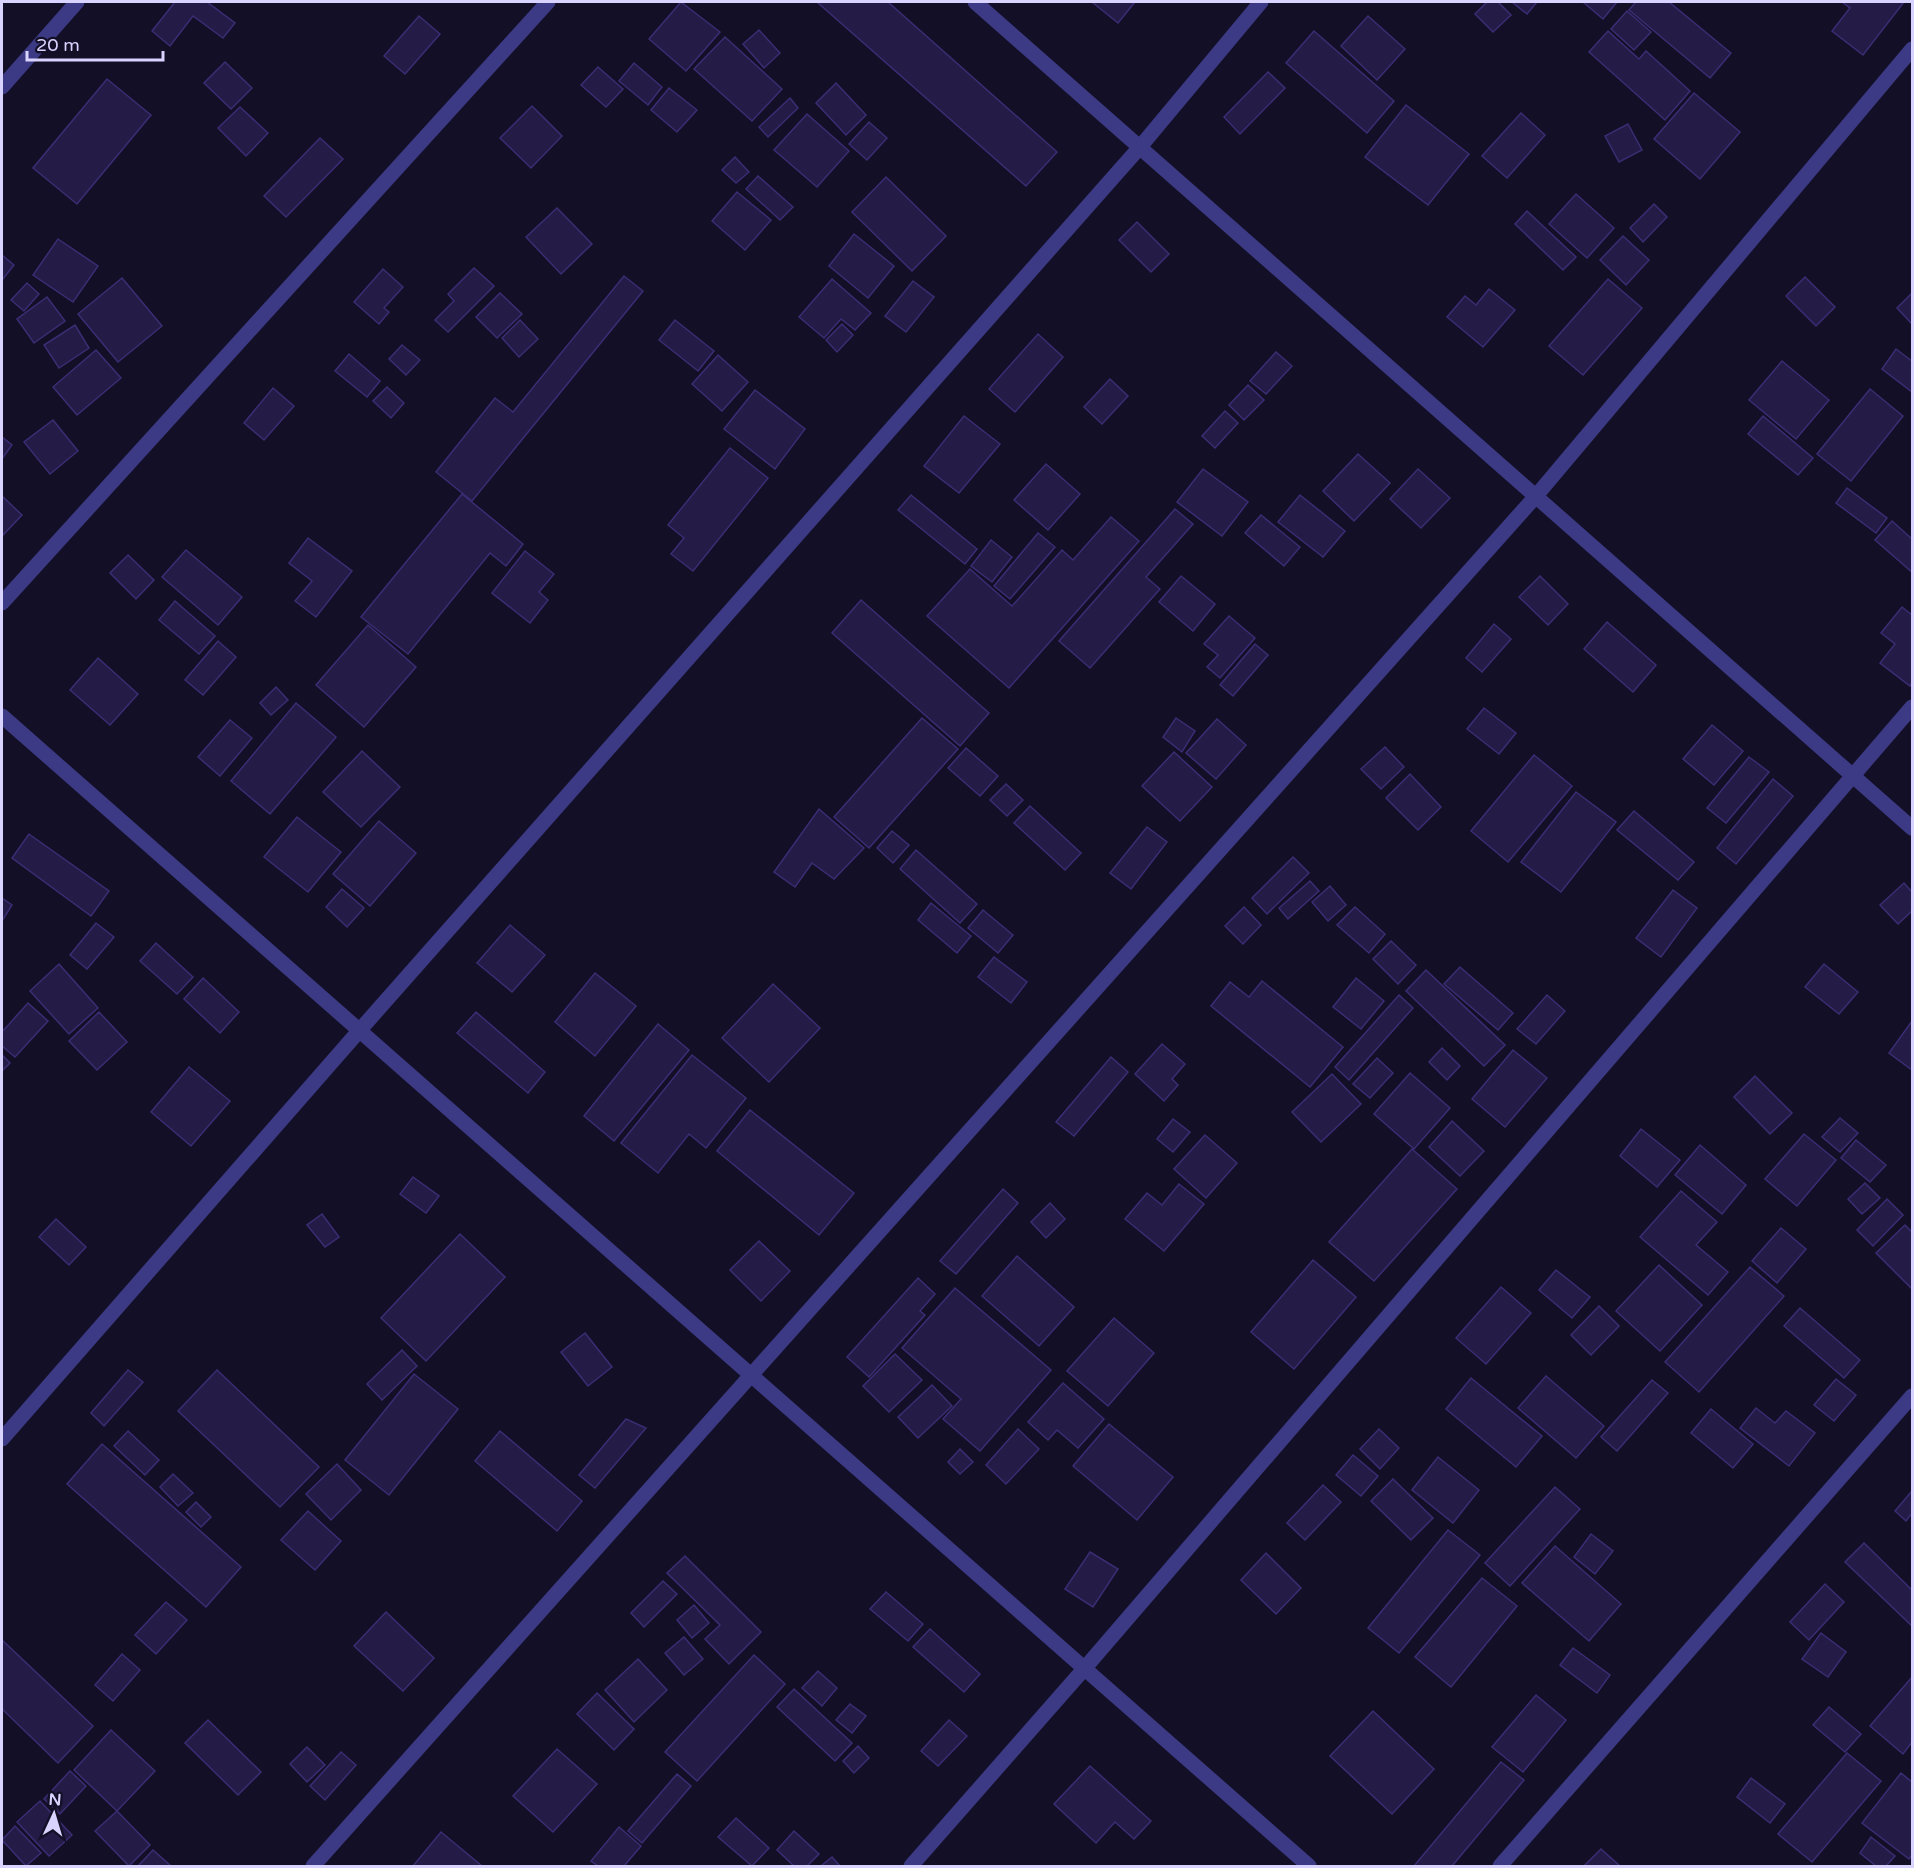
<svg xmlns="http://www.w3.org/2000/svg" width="1914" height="1868" viewBox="0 0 1914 1868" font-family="'Varela Round',sans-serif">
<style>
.building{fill:#241b47;stroke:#3b2d73;stroke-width:1.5}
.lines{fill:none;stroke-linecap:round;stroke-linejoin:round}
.minor{stroke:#3d3a85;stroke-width:15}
</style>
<rect width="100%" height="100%" fill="#130f26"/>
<!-- building -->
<g class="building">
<path d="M175,2H207L235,23L223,38L193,16L170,46L152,31Z"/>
<path d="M681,2L720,32L686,71L649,39Z"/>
<path d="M817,2H888L1057,152L1026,186Z"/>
<path d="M1092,2H1135L1118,23Z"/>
<path d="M1487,2H1498L1511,15L1493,32L1475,14Z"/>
<path d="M1512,2H1537L1527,14Z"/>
<path d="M1583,2H1617L1603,19Z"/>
<path d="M1636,2H1669L1731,53L1710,78L1629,10Z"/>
<path d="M1842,2H1904L1863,55L1832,31L1850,8Z"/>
<path d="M1627,11L1651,32L1634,50L1611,29Z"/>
<path d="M419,16L440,34L405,74L384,56Z"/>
<path d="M1368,16L1405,49L1377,80L1341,46Z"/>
<path d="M759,30L780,53L764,68L743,44Z"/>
<path d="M1314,31L1394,101L1367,133L1286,63Z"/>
<path d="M1608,31L1639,59L1646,51L1690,91L1665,120L1589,52Z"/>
<path d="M725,37L782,89L752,121L694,69Z"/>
<path d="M225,62L252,88L231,109L204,83Z"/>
<path d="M634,63L662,87L648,105L619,81Z"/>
<path d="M598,67L623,89L606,107L581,85Z"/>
<path d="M1268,72L1285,88L1240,134L1224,117Z"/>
<path d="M107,79L151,115L77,204L33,168Z"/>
<path d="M836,83L866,115L846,135L816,103Z"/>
<path d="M669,88L697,110L677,132L651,110Z"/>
<path d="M1694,93L1740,132L1700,179L1654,139Z"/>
<path d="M790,98L798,108L768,137L759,127Z"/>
<path d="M1406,105L1469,154L1428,205L1365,157Z"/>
<path d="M532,106L562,136L531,168L500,138Z"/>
<path d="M240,107L268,133L246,156L218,128Z"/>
<path d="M1521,113L1545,135L1507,178L1482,156Z"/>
<path d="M807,114L849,151L817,187L774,150Z"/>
<path d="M869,122L887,138L867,160L849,144Z"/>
<path d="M1628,124L1642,150L1619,162L1605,136Z"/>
<path d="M320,138L343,159L286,217L264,196Z"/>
<path d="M735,157L749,172L736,183L722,170Z"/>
<path d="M758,176L793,207L780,220L746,189Z"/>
<path d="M886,177L946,236L912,271L852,212Z"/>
<path d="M737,192L771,220L745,250L712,221Z"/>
<path d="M1576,194L1614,228L1587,258L1549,224Z"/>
<path d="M1654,204L1667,217L1643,242L1630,228Z"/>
<path d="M557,208L592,244L561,274L526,237Z"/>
<path d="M1527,211L1576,257L1563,270L1515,224Z"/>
<path d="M1137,222L1169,254L1151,272L1119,240Z"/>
<path d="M854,234L894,266L868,298L829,266Z"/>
<path d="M1623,236L1649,260L1626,285L1600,260Z"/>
<path d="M58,239L98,266L73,302L33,275Z"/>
<path d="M2,255L14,265L2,280Z"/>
<path d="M474,268L494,286L448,332L435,320L454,301L448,294Z"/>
<path d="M383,269L403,287L384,308L389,312L379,324L354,302Z"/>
<path d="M624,276L643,291L472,501L436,472L495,398L513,412Z"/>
<path d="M1805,277L1835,307L1816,326L1786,296Z"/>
<path d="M122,278L162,326L118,362L78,314Z"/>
<path d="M832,279L871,313L855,330L841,319L824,338L799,317Z"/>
<path d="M1608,279L1642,308L1583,375L1549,346Z"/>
<path d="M913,281L934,297L906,332L885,316Z"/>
<path d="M27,283L39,294L24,311L11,300Z"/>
<path d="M1489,289L1515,310L1483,347L1447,317L1465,296L1476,305Z"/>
<path d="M500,293L522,314L497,338L476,317Z"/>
<path d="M1912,293V324L1897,308Z"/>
<path d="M47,297L65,321L34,343L17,319Z"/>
<path d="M520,320L538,339L519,357L502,338Z"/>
<path d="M675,320L714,351L698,371L659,340Z"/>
<path d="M842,324L853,335L837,352L826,340Z"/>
<path d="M75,325L89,348L59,368L44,345Z"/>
<path d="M1038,334L1063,357L1015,412L989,389Z"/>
<path d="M402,345L420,360L406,375L389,359Z"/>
<path d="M1896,349L1912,361V392L1882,369Z"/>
<path d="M96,350L121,378L77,415L53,387Z"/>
<path d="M1276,352L1292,366L1266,394L1250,381Z"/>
<path d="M349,354L380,381L367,397L335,371Z"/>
<path d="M718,355L748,382L722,411L692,384Z"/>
<path d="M1782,361L1829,400L1796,439L1749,400Z"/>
<path d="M1110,379L1128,396L1102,424L1084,407Z"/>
<path d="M1248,385L1264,400L1244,420L1229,405Z"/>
<path d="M387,387L404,403L391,418L373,401Z"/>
<path d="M273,388L294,406L264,440L244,423Z"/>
<path d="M1870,389L1903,416L1851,481L1817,454Z"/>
<path d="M755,390L805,429L775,469L724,429Z"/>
<path d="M1225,411L1238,423L1215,448L1202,436Z"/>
<path d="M964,416L1000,444L959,493L924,466Z"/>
<path d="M1763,416L1813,458L1798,475L1748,434Z"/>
<path d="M53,420L78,451L50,474L24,442Z"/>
<path d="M2,437L12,445L2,459Z"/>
<path d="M730,448L768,478L693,571L671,554L684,538L668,525Z"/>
<path d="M1358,454L1390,483L1354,521L1323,491Z"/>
<path d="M1046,464L1080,494L1048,530L1014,500Z"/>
<path d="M1203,469L1248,502L1222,536L1177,502Z"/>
<path d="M1418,469L1450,498L1421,528L1390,499Z"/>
<path d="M1847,488L1887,518L1876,533L1836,503Z"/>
<path d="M462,494L523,544L506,566L490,553L408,654L361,617Z"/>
<path d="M911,495L977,549L965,564L898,510Z"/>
<path d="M1300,495L1345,531L1323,557L1278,522Z"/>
<path d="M2,496L22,515L2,536Z"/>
<path d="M1175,509L1193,524L1146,577L1160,589L1090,668L1059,641Z"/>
<path d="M1261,515L1300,547L1284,566L1245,533Z"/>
<path d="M1111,517L1139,541L1009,688L927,616L970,569L1012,606L1062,550L1073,560Z"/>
<path d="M1892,521L1912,539V572L1875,540Z"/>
<path d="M1038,533L1055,547L1010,599L994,586Z"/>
<path d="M308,538L352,571L316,617L295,601L312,581L289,563Z"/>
<path d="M991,540L1012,557L992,582L971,566Z"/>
<path d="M186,550L242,597L218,625L162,577Z"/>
<path d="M525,551L554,574L539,592L548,600L530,623L492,593Z"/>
<path d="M128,555L154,580L136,599L110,573Z"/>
<path d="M1181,576L1215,604L1193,631L1159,602Z"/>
<path d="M1540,576L1568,604L1548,625L1519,597Z"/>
<path d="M861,600L989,713L960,746L832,633Z"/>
<path d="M175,601L215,636L199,654L159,620Z"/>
<path d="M1902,607L1912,615V682L1910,686L1880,663L1895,644L1881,633Z"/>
<path d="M1229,616L1255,638L1220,678L1207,667L1218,655L1204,644Z"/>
<path d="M1607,622L1656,665L1633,692L1584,649Z"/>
<path d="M1494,624L1511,639L1482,672L1466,658Z"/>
<path d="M368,625L416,667L364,727L316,685Z"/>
<path d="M218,641L236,657L203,695L185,680Z"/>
<path d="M1255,644L1268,655L1233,696L1220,685Z"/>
<path d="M98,658L138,694L110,725L70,690Z"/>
<path d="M276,687L288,700L271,715L260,703Z"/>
<path d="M296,703L336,737L270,814L231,781Z"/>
<path d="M1484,708L1516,733L1499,754L1467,729Z"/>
<path d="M922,718L958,749L869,848L834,817Z"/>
<path d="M1176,718L1195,731L1182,752L1163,737Z"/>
<path d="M1217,719L1246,745L1216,779L1186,753Z"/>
<path d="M230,720L252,738L220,776L198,757Z"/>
<path d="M1712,725L1743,751L1714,785L1683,759Z"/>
<path d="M1385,747L1404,767L1381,789L1361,769Z"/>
<path d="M966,748L998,776L980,796L948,768Z"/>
<path d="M362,751L400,787L361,827L323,792Z"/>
<path d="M1174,752L1212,787L1180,821L1142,786Z"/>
<path d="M1534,755L1572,786L1508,862L1471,831Z"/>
<path d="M1749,757L1769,772L1726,823L1707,808Z"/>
<path d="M1410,774L1441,807L1418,830L1386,798Z"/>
<path d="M1773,779L1793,796L1736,864L1717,848Z"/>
<path d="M1006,784L1023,800L1007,816L990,800Z"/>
<path d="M1576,792L1616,822L1561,892L1521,862Z"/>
<path d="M1030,806L1081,853L1065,870L1014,823Z"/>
<path d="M819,809L864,848L834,879L812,863L795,887L774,872Z"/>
<path d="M1634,811L1694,862L1678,880L1617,830Z"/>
<path d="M297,817L341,852L308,892L264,857Z"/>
<path d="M379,821L416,853L370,906L333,874Z"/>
<path d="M1147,827L1167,842L1131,889L1110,873Z"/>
<path d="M892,831L909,845L893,863L877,848Z"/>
<path d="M29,834L109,891L91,916L12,858Z"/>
<path d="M916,850L977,904L960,923L900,869Z"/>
<path d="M1293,857L1309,873L1267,914L1252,898Z"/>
<path d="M1310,881L1319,891L1288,919L1279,908Z"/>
<path d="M1904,883L1912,892V911L1898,924L1880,905Z"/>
<path d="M1330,886L1346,905L1328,921L1312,902Z"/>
<path d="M342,889L364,908L347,927L326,907Z"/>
<path d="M1673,890L1697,908L1661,957L1636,938Z"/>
<path d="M2,898L12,905L2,921Z"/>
<path d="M931,903L971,936L957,953L918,920Z"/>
<path d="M1244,907L1261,925L1243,944L1225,926Z"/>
<path d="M1355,907L1385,934L1369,953L1337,925Z"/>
<path d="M983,910L1013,935L998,953L968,928Z"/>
<path d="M96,923L114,937L87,969L70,955Z"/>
<path d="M510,925L545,955L512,992L477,963Z"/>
<path d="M1391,941L1416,965L1398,984L1373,959Z"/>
<path d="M156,943L193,977L177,994L140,961Z"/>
<path d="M994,957L1027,982L1011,1003L978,977Z"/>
<path d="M59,964L98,1008L69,1034L30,991Z"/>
<path d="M1824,964L1858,992L1839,1014L1805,987Z"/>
<path d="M1460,967L1513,1013L1498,1030L1444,984Z"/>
<path d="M1426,970L1505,1045L1484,1066L1406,991Z"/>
<path d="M595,973L636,1006L595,1056L555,1022Z"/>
<path d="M203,978L239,1012L220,1033L184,999Z"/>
<path d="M1356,978L1384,1001L1361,1029L1333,1007Z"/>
<path d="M1262,981L1343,1047L1310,1087L1211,1006L1230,982L1249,997Z"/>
<path d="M773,984L820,1028L769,1082L722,1038Z"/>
<path d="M1399,995L1413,1008L1349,1080L1335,1067Z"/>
<path d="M1547,995L1565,1011L1536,1044L1517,1029Z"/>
<path d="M28,1003L48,1021L15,1057L2,1046V1032Z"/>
<path d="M99,1012L127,1042L97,1070L69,1041Z"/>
<path d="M476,1012L545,1072L528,1093L457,1033Z"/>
<path d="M1912,1021V1070L1889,1053Z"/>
<path d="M658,1024L689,1050L614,1141L584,1116Z"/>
<path d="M1162,1044L1185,1064L1172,1079L1178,1085L1164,1101L1135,1074Z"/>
<path d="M1442,1048L1460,1066L1447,1080L1429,1062Z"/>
<path d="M1513,1050L1547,1078L1505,1127L1472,1099Z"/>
<path d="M2,1055L10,1063L2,1071Z"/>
<path d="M692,1055L746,1098L706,1148L689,1134L658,1173L621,1143Z"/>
<path d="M1111,1057L1128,1072L1074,1136L1056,1122Z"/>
<path d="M1377,1058L1393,1073L1370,1098L1353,1084Z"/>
<path d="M189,1067L230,1101L191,1146L151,1112Z"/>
<path d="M1410,1073L1450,1108L1414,1149L1374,1114Z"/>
<path d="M1332,1074L1361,1104L1321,1142L1292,1112Z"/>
<path d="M1755,1076L1792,1113L1770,1134L1734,1097Z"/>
<path d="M750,1110L854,1193L819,1235L717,1151Z"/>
<path d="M1840,1118L1858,1133L1840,1152L1822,1137Z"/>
<path d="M1173,1119L1190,1132L1173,1152L1157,1139Z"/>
<path d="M1452,1121L1484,1151L1460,1176L1429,1147Z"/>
<path d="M1641,1129L1680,1160L1657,1187L1620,1156Z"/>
<path d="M1804,1134L1836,1160L1797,1206L1765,1179Z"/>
<path d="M1205,1135L1237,1163L1206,1198L1174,1169Z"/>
<path d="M1856,1140L1886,1165L1870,1182L1841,1158Z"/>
<path d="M1700,1145L1746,1185L1722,1214L1675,1175Z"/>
<path d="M1412,1149L1457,1189L1374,1281L1329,1242Z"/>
<path d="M413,1177L439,1196L426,1213L400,1194Z"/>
<path d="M1865,1183L1880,1198L1862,1214L1848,1199Z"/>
<path d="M1179,1184L1204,1204L1164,1251L1125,1219L1147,1193L1162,1205Z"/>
<path d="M1003,1189L1018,1203L956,1274L940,1261Z"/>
<path d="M1681,1191L1717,1222L1696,1245L1728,1272L1708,1295L1640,1237Z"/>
<path d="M1887,1199L1903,1215L1873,1246L1857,1230Z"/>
<path d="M1050,1203L1065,1219L1046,1238L1031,1222Z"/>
<path d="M322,1214L339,1237L325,1247L307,1225Z"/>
<path d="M56,1219L86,1247L69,1265L39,1237Z"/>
<path d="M1905,1225L1912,1232V1289L1876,1253Z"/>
<path d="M1781,1228L1806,1249L1777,1283L1752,1261Z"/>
<path d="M460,1234L505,1277L426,1361L381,1318Z"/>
<path d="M759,1241L790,1271L761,1301L730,1270Z"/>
<path d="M1017,1256L1074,1307L1039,1346L982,1296Z"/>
<path d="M1313,1260L1356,1297L1294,1369L1251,1332Z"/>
<path d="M1659,1265L1702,1305L1660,1351L1616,1311Z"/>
<path d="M1750,1267L1784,1296L1699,1392L1665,1362Z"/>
<path d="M1556,1270L1590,1297L1572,1318L1539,1290Z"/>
<path d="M918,1278L935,1294L920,1311L925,1315L869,1377L847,1357Z"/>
<path d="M1501,1287L1531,1313L1486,1364L1456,1338Z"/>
<path d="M955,1288L1051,1370L980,1451L943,1419L961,1399L902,1348Z"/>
<path d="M1599,1306L1619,1326L1591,1355L1571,1335Z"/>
<path d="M1800,1308L1860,1360L1844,1378L1784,1326Z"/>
<path d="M1114,1318L1154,1353L1108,1406L1067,1371Z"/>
<path d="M585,1333L612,1367L588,1386L561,1352Z"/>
<path d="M402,1350L417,1366L382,1400L367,1384Z"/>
<path d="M895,1354L922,1380L889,1412L863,1386Z"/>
<path d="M128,1370L143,1382L104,1426L91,1413Z"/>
<path d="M217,1370L319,1467L280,1507L178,1411Z"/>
<path d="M414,1374L458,1409L389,1495L345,1460Z"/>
<path d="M1546,1376L1604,1426L1576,1458L1518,1408Z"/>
<path d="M1471,1378L1542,1436L1516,1467L1446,1409Z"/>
<path d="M1836,1379L1856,1395L1834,1421L1814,1405Z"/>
<path d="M1652,1380L1668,1393L1617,1451L1601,1437Z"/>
<path d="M1063,1383L1104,1419L1078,1448L1057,1430L1048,1440L1028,1422Z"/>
<path d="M932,1385L952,1406L918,1438L898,1417Z"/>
<path d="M1756,1408L1775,1423L1786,1411L1815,1433L1789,1466L1740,1428Z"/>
<path d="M1711,1409L1753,1444L1733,1468L1691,1433Z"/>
<path d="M626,1419L646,1428L595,1488L579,1475Z"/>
<path d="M1109,1424L1173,1477L1137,1520L1073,1466Z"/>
<path d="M1018,1429L1039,1449L1006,1484L986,1465Z"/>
<path d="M1379,1429L1399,1448L1380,1469L1360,1449Z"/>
<path d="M128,1431L159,1460L145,1475L114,1446Z"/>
<path d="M500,1431L582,1501L557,1531L475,1461Z"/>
<path d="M102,1444L241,1567L206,1607L67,1484Z"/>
<path d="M960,1449L973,1462L960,1474L948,1462Z"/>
<path d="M1353,1455L1378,1476L1361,1496L1336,1475Z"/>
<path d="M1438,1457L1479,1490L1453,1523L1412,1490Z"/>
<path d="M337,1464L361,1490L331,1520L306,1494Z"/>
<path d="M173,1474L193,1493L178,1506L160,1487Z"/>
<path d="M1393,1479L1433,1518L1411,1540L1371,1501Z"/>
<path d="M1323,1485L1341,1502L1305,1540L1287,1523Z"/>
<path d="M1555,1487L1580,1509L1510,1586L1485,1563Z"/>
<path d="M1911,1492L1912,1494V1513L1906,1521L1895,1511Z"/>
<path d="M196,1502L211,1517L201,1527L186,1512Z"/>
<path d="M308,1511L341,1541L315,1570L281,1540Z"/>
<path d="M1448,1530L1480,1555L1399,1653L1368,1628Z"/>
<path d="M1591,1534L1613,1551L1595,1574L1574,1557Z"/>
<path d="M1864,1543L1912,1590V1626L1845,1562Z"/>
<path d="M1555,1546L1621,1604L1589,1641L1522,1583Z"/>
<path d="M1090,1552L1118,1569L1093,1607L1065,1589Z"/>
<path d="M1266,1553L1301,1588L1276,1614L1241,1580Z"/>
<path d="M685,1556L761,1632L729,1664L705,1639L720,1625L667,1573Z"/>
<path d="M1482,1578L1517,1606L1451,1687L1415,1657Z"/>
<path d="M663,1581L677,1594L644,1627L631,1613Z"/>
<path d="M1825,1584L1844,1602L1809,1640L1790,1622Z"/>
<path d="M886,1592L923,1624L908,1641L870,1609Z"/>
<path d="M166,1602L187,1620L156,1654L135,1635Z"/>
<path d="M694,1605L709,1623L692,1638L677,1620Z"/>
<path d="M386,1612L434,1658L403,1691L354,1646Z"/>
<path d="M930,1629L980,1674L964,1692L913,1647Z"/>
<path d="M1821,1633L1846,1652L1828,1677L1802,1659Z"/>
<path d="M684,1637L703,1659L684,1675L665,1653Z"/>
<path d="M2,1640L93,1726L58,1763L2,1709Z"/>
<path d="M1573,1648L1610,1675L1597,1693L1560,1665Z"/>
<path d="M122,1654L140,1670L113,1701L95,1685Z"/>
<path d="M754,1655L785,1684L697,1781L665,1752Z"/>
<path d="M638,1659L667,1690L634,1722L605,1690Z"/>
<path d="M818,1671L837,1688L822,1706L802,1688Z"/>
<path d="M1912,1677V1742L1903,1754L1870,1726Z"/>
<path d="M794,1689L852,1743L835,1761L777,1707Z"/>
<path d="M597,1693L634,1729L614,1750L577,1714Z"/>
<path d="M1536,1695L1566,1720L1523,1772L1492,1747Z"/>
<path d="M850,1704L866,1716L852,1733L836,1720Z"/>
<path d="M1829,1707L1861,1734L1845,1752L1813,1725Z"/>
<path d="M1373,1711L1434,1769L1392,1814L1330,1756Z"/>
<path d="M208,1720L261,1772L238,1795L185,1743Z"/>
<path d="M949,1720L967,1736L938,1766L921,1751Z"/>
<path d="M111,1730L155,1771L117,1811L74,1770Z"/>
<path d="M858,1746L869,1758L854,1773L843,1761Z"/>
<path d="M307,1747L325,1765L307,1782L290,1764Z"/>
<path d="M557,1749L597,1784L553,1832L513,1796Z"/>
<path d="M341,1752L356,1765L325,1800L310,1786Z"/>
<path d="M1847,1753L1881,1781L1812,1862L1778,1834Z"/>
<path d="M1501,1762L1524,1780L1452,1866H1414Z"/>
<path d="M1090,1766L1151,1821L1134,1839L1115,1822L1096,1843L1054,1804Z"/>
<path d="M70,1771L86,1786L60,1814L44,1799Z"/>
<path d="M1901,1773L1912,1782V1855L1909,1859L1862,1823Z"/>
<path d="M677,1774L691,1786L642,1843L628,1831Z"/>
<path d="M1751,1778L1785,1804L1770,1823L1737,1797Z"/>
<path d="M40,1801L72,1835L49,1856L17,1822Z"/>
<path d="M117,1811L150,1845L129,1866L95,1831Z"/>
<path d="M736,1818L769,1848L752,1866L718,1837Z"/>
<path d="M15,1826L41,1853L26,1866L2,1840Z"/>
<path d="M619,1827L641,1846L624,1866H598L591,1861Z"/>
<path d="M794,1831L819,1854L807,1866H794L777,1850Z"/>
<path d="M441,1832L482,1866H413Z"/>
<path d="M1871,1837L1895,1856L1886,1866H1876L1860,1853Z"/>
<path d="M1601,1849L1620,1866H1584Z"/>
<path d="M153,1850L171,1866H138Z"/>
<path d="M832,1857L840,1866H821Z"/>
</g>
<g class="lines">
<!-- minor -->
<g class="minor">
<path d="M975,2L1912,828"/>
<path d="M2,87L77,2"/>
<path d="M2,603L548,2"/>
<path d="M2,716L1309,1866"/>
<path d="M2,1439L359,1031L1140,147L1261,2"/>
<path d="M313,1866L1536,496L1912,49"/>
<path d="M911,1866L1084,1669L1912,707"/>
<path d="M1500,1866L1912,1396"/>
</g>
</g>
<!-- border -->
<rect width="1914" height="1868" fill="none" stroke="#d9d4ff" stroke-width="6"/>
<!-- north arrow -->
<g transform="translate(54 1814) rotate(4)" stroke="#130f26" stroke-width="4.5" paint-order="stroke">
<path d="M0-4.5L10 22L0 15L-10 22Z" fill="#d9d4ff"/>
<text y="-9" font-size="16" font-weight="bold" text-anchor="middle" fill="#d9d4ff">N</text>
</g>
<!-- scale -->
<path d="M27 51v9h136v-9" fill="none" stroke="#d9d4ff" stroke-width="3"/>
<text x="36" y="51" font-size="18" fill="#d9d4ff" stroke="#130f26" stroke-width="4.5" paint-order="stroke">20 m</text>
</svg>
